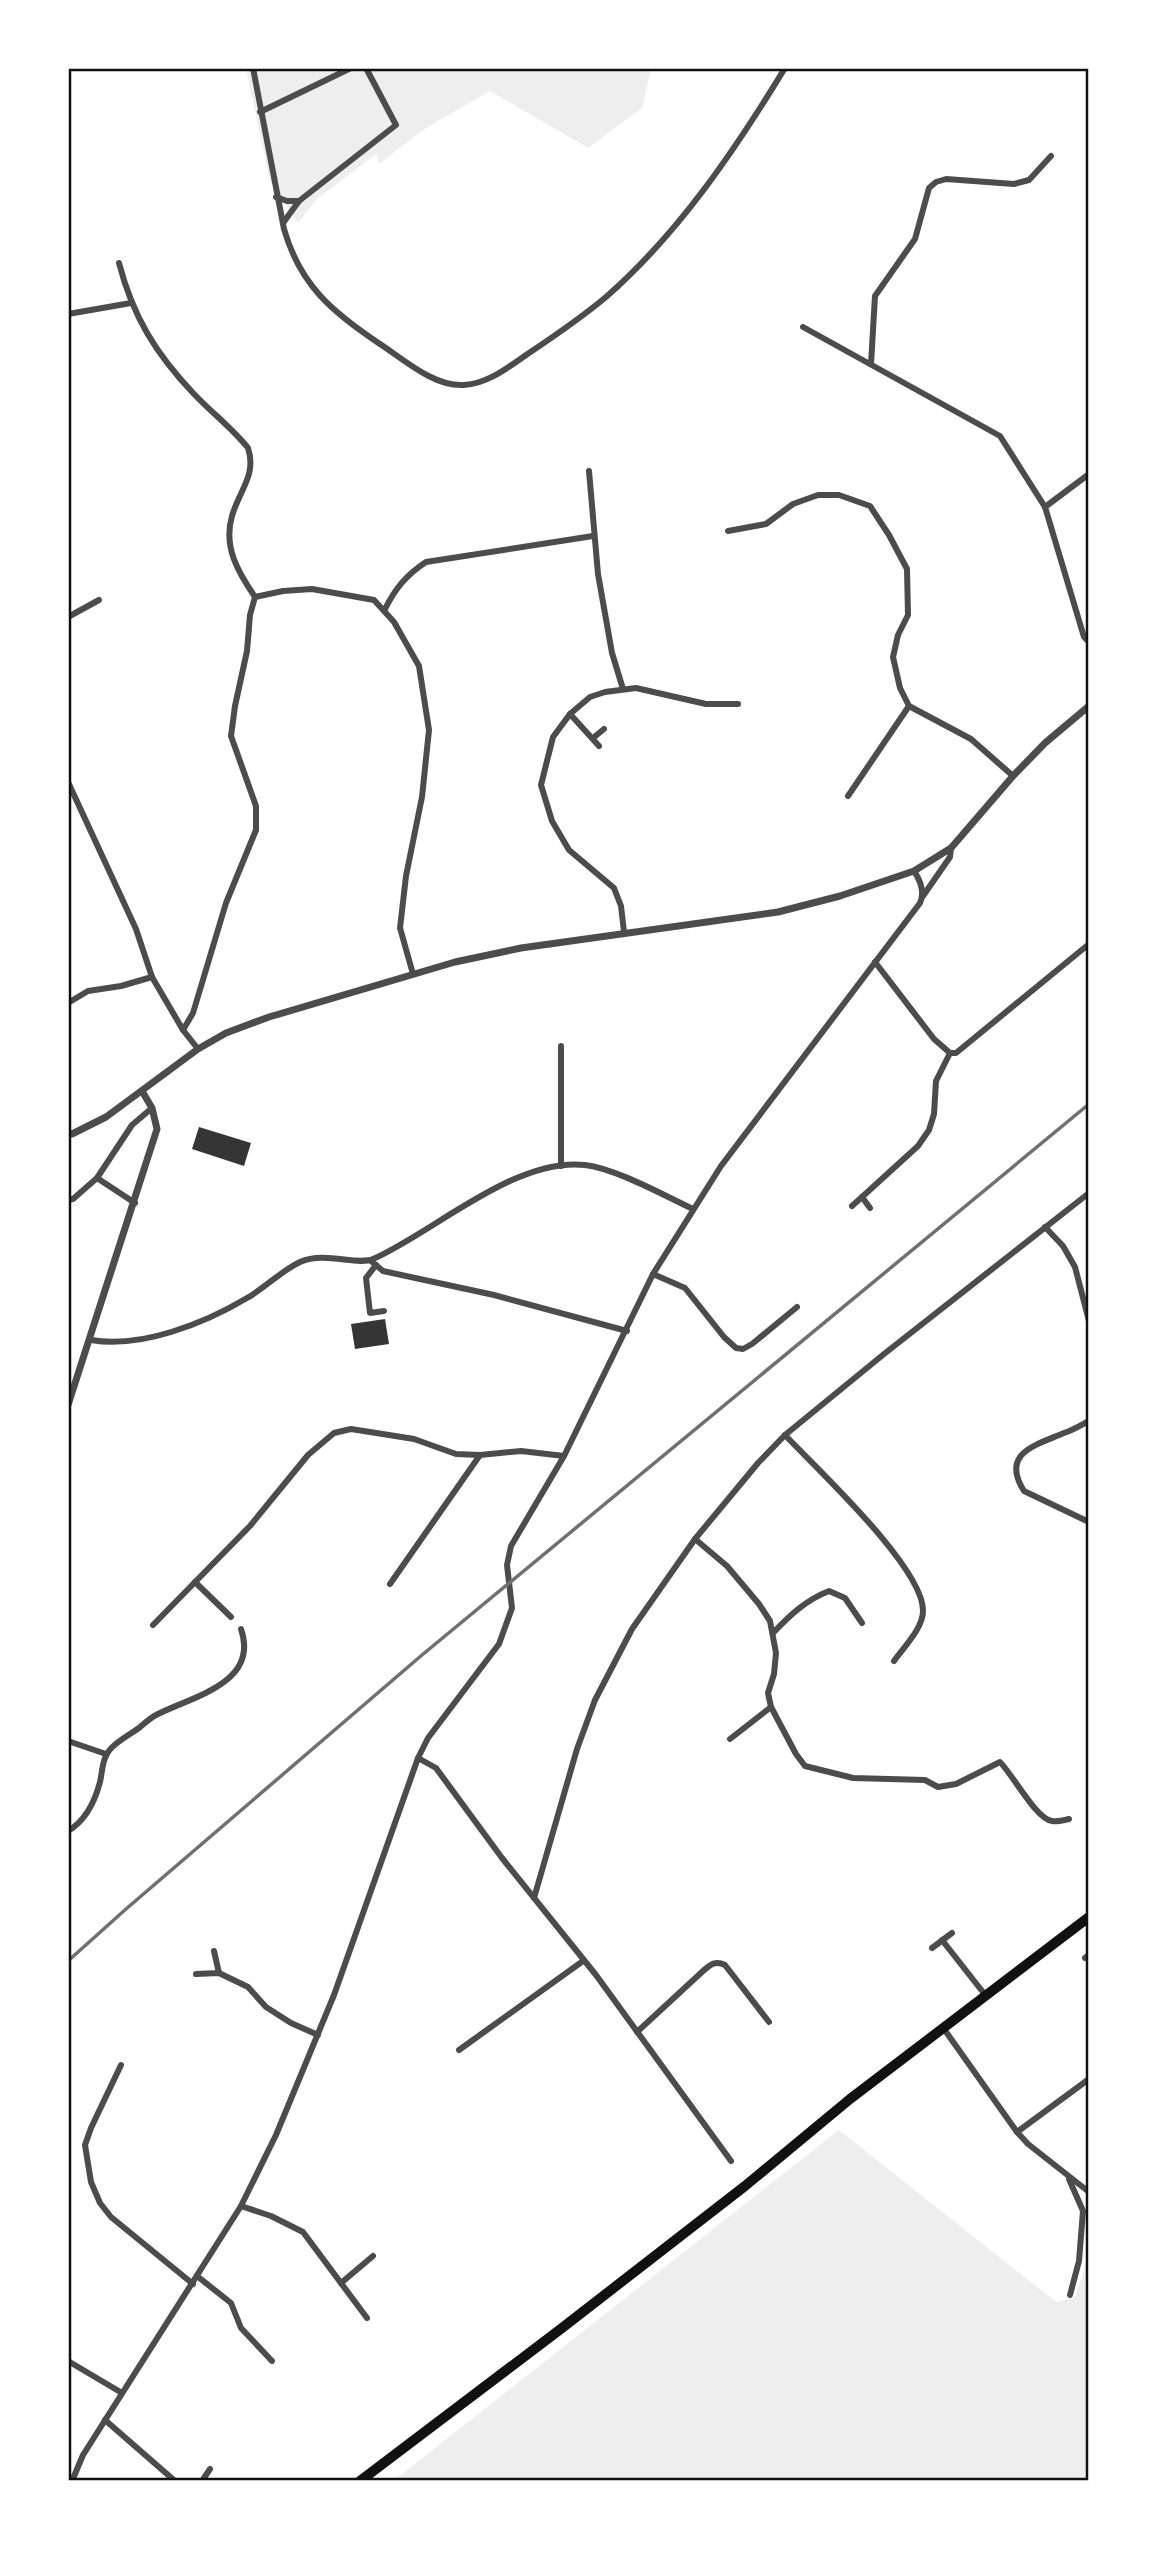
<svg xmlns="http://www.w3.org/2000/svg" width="1157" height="2549" viewBox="0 0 1157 2549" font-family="'Exo 2',sans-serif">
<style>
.green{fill:#eee}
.building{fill:#353535}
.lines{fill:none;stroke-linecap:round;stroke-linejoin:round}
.minor{stroke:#4c4c4c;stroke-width:6}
.tertiary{stroke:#4c4c4c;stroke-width:7}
.primary{stroke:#111;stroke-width:10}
.rail{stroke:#707070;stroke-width:3.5}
.neatline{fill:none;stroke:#111;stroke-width:2.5}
</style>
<rect width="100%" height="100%" fill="#fff"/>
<!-- green -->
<g class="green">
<path d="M246,68H651L642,108L588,148L490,91L426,128L379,164L376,154L317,199L298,223L270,181Z"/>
<path d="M839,2130L1056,2302L1075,2297L1087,2260L1089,2209V2481H393Z"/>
</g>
<!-- building -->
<g class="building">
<path d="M199,1127L251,1143L244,1166L192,1149Z"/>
<path d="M385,1319L389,1344L355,1349L351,1324Z"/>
</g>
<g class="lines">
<!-- minor -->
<g class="minor">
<path d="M253,68L284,229C300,285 332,312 380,344C403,359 434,387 464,385C488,384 510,366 529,353C556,335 582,317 606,297C679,233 735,150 785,68"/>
<path d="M260,112L351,68"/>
<path d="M276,197L287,201H299"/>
<path d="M283,223L299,201L396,125L366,68"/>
<path d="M119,263C133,317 156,354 194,394C212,413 232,428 248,448C257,475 239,491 232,516C223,547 238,572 255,597"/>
<path d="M68,314L131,303"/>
<path d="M803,327L1000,436L1045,507L1084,637L1089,642"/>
<path d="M871,364L875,296L915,239L929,188L936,182L946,179L1014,184L1029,180L1051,156"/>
<path d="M589,471L598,574L612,653L623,689"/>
<path d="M1045,507L1089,474"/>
<path d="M728,531L766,524L793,504L818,495H839L870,506L889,535L907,569L908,615L898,635L893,657L900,688L909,706L971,739L1013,776"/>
<path d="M255,597L283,591L312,589L374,600L394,622L419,666L429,730L422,797L406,876L400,928L413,974"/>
<path d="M385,609C395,589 406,575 426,562L593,536"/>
<path d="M68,617L99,600"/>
<path d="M570,714L599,746"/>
<path d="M593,738L604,729"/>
<path d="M68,782L136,929L152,977L183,1030L198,1049"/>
<path d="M848,796L909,706"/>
<path d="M923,896L950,857L951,848"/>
<path d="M624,932L621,906L614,888L569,850L552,821L541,785L553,737L570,714L590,697L605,692L636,688L706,704H738"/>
<path d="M875,962L934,1039L950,1053H956L1089,944"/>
<path d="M68,1003L88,991L121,986L152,977"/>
<path d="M183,1030L193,1013L226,903L256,830V806L231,736L235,706L247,651L250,615L255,597"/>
<path d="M561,1166V1046"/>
<path d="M97,1178L135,1203"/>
<path d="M862,1197L918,1146L929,1130L934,1114L936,1081L950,1053"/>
<path d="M68,1200L73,1199L97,1178L132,1125L152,1108"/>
<path d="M852,1206L862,1197L870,1208"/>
<path d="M1045,1227L1063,1246L1075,1267L1089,1321"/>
<path d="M371,1261L383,1271L494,1295L627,1331"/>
<path d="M376,1265L366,1278L370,1313L384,1311"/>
<path d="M653,1274L685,1288L724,1337L736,1348L743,1349L752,1344L797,1307"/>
<path d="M91,1340C141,1349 205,1323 247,1298C265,1288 281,1271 300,1262C325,1251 357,1266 373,1259C434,1232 515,1157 585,1165C617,1169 663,1195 693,1209"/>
<path d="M1089,1421C1081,1425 1073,1430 1064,1433C1036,1445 1000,1453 1024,1491L1089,1522"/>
<path d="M785,1435C816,1468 924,1568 923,1611C923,1628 904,1647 894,1661"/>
<path d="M695,1539L727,1566L759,1604L770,1621L776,1653L774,1674L768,1693L771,1707L796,1754L805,1766L853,1778L925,1780L938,1787L956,1784L1000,1762C1013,1775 1036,1819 1052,1821C1057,1822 1065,1820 1069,1819"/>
<path d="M195,1582L231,1617"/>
<path d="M390,1584L480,1455"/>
<path d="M153,1625L250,1526L308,1455L334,1433L351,1429L370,1432L414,1439L456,1454L480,1455L521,1451L564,1456"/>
<path d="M773,1633C790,1615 806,1600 829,1591L845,1598L862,1623"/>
<path d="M730,1739L771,1707"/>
<path d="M68,1741L106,1754"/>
<path d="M418,1758L436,1768L502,1858L596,1975L731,2161"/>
<path d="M68,1831C85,1821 95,1801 100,1782C102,1774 102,1763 106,1756C110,1745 129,1735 139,1728C144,1724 150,1718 156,1715C190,1697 260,1684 241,1629"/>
<path d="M534,1898L577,1749L595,1700L632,1629L695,1539L758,1463L785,1435L884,1354L1089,1193"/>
<path d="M942,1940L986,1996"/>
<path d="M932,1948L952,1933"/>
<path d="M214,1951L219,1973"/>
<path d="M1085,1958L1089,1955"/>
<path d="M196,1974L219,1973L248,1987L266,2007L291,2023L318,2035"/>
<path d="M944,2029L1017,2132L1028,2144L1089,2192"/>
<path d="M637,2032L703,1971C710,1965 715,1960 725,1965L769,2022"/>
<path d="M459,2050L583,1961"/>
<path d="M121,2065L91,2128L85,2145L91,2182L100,2203L111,2217L193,2284"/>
<path d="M1017,2132L1089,2079"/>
<path d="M1069,2179L1083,2211L1079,2261L1070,2295"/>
<path d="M241,2206L271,2216L303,2232L367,2318"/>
<path d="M197,2276L231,2303L241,2328L272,2361"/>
<path d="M341,2283L373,2256"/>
<path d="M68,2361L122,2393"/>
<path d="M105,2420L175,2481"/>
<path d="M72,2481L83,2455L241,2206L276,2135L334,1995L418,1758L428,1738L499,1644L512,1608L507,1565L511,1546L564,1456L653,1274L721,1166L920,903C925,892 920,880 914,871"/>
<path d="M202,2481L210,2469"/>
</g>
<!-- tertiary -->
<g class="tertiary">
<path d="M68,1133L72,1134L106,1117L198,1049L226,1033L269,1017L455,962L521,948L778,912L840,896L914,871L951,848L1013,776L1045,743L1089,706"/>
<path d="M68,1405L157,1129L152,1108L142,1091"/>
</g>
<!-- primary -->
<path class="primary" d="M360,2481L562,2328L745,2186L850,2099L1089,1917"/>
<!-- rail -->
<path class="rail" d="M68,1961L126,1909L422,1655L1089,1104"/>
</g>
<!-- border -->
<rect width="1157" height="2549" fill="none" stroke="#ffffff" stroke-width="140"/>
<rect x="70" y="70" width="1017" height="2409" class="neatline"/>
</svg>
